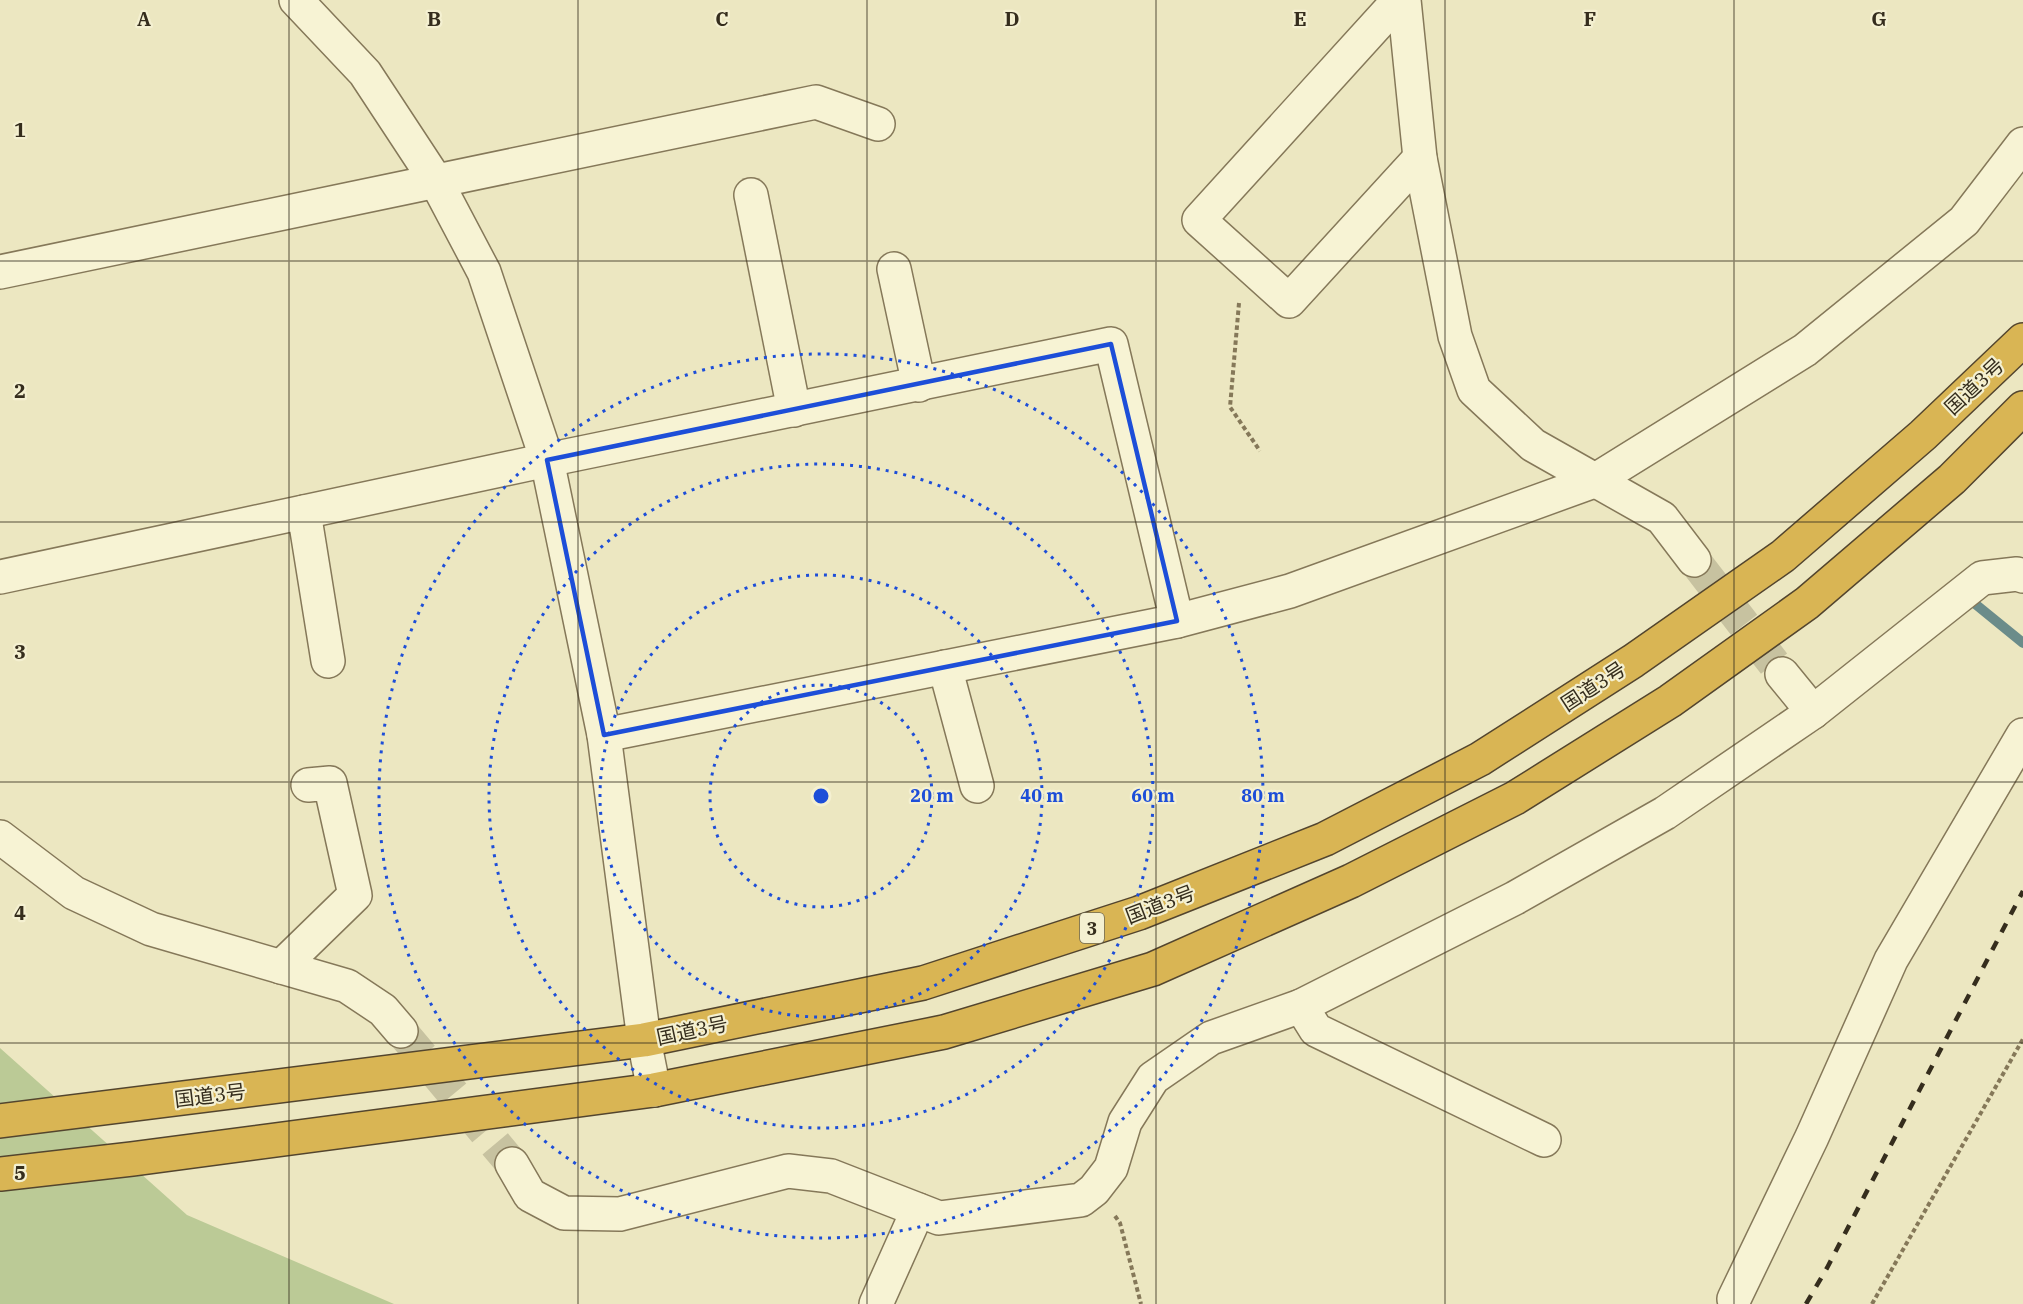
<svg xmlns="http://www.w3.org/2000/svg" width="2023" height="1304" viewBox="0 0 2023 1304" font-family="'IBM Plex Serif','Noto Sans JP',serif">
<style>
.green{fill:#bbca96}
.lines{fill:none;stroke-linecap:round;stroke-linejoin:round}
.stream{stroke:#6b8c8a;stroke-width:10}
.minor-tunnel{stroke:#c7c2a0;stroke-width:33;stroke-dasharray:33 16;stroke-linecap:butt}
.minor-casing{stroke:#857859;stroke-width:36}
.highway-casing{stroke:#53452e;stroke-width:36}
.path{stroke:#857859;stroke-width:4;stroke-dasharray:4.5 3;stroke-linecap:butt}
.minor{stroke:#f7f3d4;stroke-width:33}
.highway{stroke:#d9b554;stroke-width:33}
.rail{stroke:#352d1d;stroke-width:4.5;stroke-dasharray:10 10;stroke-linecap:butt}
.marked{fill:none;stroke:#1d4ed8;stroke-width:4.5;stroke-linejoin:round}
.grid{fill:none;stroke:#352d1d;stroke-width:1.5;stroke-opacity:0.55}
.ring{fill:none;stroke:#1d4ed8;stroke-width:3;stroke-dasharray:3 6}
.labels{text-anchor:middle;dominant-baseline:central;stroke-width:4.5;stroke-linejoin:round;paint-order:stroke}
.shield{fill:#f4f0d1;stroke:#6e6853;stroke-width:1.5}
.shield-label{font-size:18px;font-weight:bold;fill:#352d1d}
.street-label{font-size:20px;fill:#352d1d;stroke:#f4f0d1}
.grid-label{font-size:20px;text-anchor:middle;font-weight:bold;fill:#352d1d;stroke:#f4f0d1;stroke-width:4.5;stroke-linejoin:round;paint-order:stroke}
.centre{fill:#1d4ed8;stroke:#f4f0d1;stroke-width:3}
.ring-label{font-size:18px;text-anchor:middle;font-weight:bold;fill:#1d4ed8;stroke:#f4f0d1;stroke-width:4.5;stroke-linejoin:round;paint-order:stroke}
</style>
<rect width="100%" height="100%" fill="#ece7c1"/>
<!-- green -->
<path class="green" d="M0,1048L187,1215L394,1304H0Z"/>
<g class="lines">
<!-- stream -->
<path class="stream" d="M1974,603L2023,643"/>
<!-- minor-tunnel -->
<g class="minor-tunnel">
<path d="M1694,560L1782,674"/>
<path d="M401,1031L512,1164"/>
</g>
<!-- minor casing -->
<g class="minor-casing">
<g id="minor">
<path d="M296,0L365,73L436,181L484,272L547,460L604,735L644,1040L654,1090"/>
<path d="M1399,0L1199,220L1289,301L1420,158"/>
<path d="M1404,0L1420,158L1455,336L1474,390L1533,445L1662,518L1694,560"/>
<path d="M751,195L794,410"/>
<path d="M894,269L919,385"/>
<path d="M0,272L816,102L878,124"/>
<path d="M304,512L328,661"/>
<path d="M0,577L547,460L1111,344L1177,621"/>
<path d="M945,667L977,786"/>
<path d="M1782,674L1813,712"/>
<path d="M604,735L1177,621L1290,591L1594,481L1805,350L1964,221L2023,144"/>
<path d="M0,837L74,893L151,929L347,986L383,1010L401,1031"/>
<path d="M281,967L355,895L330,783L308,785"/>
<path d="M1301,1006L1316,1030L1544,1140"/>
<path d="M512,1164L530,1195L564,1213L620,1214L788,1171L831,1176L939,1218L1081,1200L1094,1190L1111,1168L1125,1122L1153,1078L1211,1038L1301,1006L1515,898L1665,813L1813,712L1982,578L2017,574L2023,576"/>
<path d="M1734,1299L1812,1137L1891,960L2023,735"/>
<path d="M876,1304L918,1210"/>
</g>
</g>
<!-- highway casing -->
<g class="highway-casing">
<g id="highway">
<path d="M0,1121L644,1040L923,983L1139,913L1325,839L1480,759L1633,661L1783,556L1923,435L2023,340"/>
<path d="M0,1174L132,1159L654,1090L944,1032L1153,969L1351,881L1515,798L1670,701L1807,603L1952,479L2023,408"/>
</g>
</g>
<!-- path -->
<g class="path">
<path d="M1239,303L1230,407L1260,451"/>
<path d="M1115,1216L1120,1223L1141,1304"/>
<path d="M1872,1304L2023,1039"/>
</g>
<!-- minor -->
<use href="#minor" class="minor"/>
<!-- highway -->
<use href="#highway" class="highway"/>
<!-- rail -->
<path class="rail" d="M1806,1304L1827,1268L2023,891"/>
</g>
<!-- marked area -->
<path class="marked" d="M1111,344L1177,621L604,735L547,460Z"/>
<!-- grid -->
<path class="grid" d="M289,0V1304M578,0V1304M867,0V1304M1156,0V1304M1445,0V1304M1734,0V1304M0,261H2023M0,522H2023M0,782H2023M0,1043H2023"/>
<!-- distance rings -->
<g class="ring">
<circle cx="821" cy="796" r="111"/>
<circle cx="821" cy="796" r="221"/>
<circle cx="821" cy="796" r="332"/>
<circle cx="821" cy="796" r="442"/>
</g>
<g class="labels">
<!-- shield labels -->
<rect class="shield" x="1080" y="913" width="24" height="30" rx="4.5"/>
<g class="shield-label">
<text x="1092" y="928">3</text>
</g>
<!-- street labels -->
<g class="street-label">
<text transform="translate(1974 386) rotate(-43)">国道3号</text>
<text transform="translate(1593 686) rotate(-33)">国道3号</text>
<text transform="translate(1160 904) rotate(-21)">国道3号</text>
<text transform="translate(692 1030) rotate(-12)">国道3号</text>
<text transform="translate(210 1095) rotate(-7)">国道3号</text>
</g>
</g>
<g class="grid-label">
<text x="144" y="26">A</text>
<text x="434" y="26">B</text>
<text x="722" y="26">C</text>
<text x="1012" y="26">D</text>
<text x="1300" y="26">E</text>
<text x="1590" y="26">F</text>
<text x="1879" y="26">G</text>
<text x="20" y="137">1</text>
<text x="20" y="398">2</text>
<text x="20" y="659">3</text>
<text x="20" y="920">4</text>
<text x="20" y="1180">5</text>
</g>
<circle cx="821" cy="796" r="9" class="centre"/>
<g class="ring-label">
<text x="932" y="802">20 m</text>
<text x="1042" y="802">40 m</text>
<text x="1153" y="802">60 m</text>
<text x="1263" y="802">80 m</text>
</g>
</svg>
